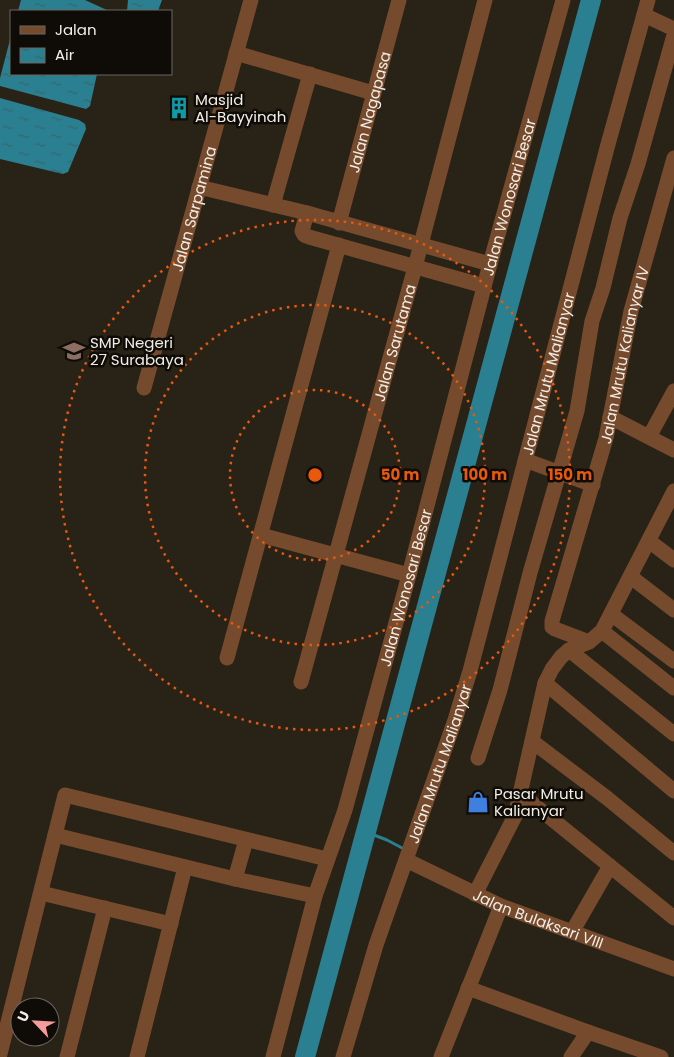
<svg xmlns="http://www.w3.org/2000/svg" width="674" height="1057" viewBox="0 0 674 1057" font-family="Poppins,sans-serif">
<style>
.water{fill:url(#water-ripples)}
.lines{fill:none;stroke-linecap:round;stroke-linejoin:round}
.stream{stroke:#2a7f90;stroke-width:3}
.river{stroke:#2a7f90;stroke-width:20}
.minor{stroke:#764b2d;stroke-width:15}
.ring{fill:none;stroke:#e8590c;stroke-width:2.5;stroke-dasharray:2.5 5}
.labels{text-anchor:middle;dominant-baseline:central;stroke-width:5;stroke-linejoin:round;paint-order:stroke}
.poi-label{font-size:15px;fill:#f2ede6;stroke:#0f0c07;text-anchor:start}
.street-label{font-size:15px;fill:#f2ede6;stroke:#0f0c07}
.centre{fill:#e8590c;stroke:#0f0c07;stroke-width:2.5}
.ring-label{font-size:15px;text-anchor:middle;font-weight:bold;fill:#e8590c;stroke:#0f0c07;stroke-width:5;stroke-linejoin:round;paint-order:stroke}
</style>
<defs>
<pattern id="water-ripples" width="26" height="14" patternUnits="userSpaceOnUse" patternTransform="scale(1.25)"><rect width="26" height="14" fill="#2a7f90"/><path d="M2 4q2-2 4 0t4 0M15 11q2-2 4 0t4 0" fill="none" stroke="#38666e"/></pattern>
</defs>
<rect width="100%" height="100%" fill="#292217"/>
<!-- water -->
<g class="water">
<path d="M21,0H85L109,11H18Z"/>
<path d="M128,0H162L158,11H127Z"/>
<path d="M11,36V74H97L90,106L86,109L0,86V78Z"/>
<path d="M0,98L79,120L85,124L86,129L68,172L63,174L0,159Z"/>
</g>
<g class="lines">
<!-- stream -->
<path class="stream" d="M366,832L387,840L404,849"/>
<!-- river -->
<path class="river" d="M305,1057L591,0"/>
<!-- minor -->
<g class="minor">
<path d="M644,15L674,29"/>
<path d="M236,53L373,93"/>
<path d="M199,187L307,213L490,264"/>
<path d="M273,205L310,74"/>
<path d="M307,213L302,231L304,235L309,237L484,286"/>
<path id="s1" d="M339,223L399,0"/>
<path id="s2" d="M144,388L251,0"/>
<path d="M610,417L674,450"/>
<path d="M649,437L674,391"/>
<path d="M525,460L593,485"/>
<path d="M261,535L409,575"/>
<path d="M649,541L674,560"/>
<path d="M631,577L674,610"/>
<path d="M611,614L674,661"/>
<path d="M602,631L674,688"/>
<path id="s3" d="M589,642L555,629L552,627V621L606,438L631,311L674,158"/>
<path d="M569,650L674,734"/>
<path d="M227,658L339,245"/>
<path id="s4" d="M301,682L415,267L485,0"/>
<path d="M545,683L674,791"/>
<path d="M533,742L607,798L674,853"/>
<path d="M478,758L500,690L530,573L577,411L592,321L603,288L620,218L638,164L674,35"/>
<path d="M521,794L674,918"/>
<path d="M55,835L235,879L315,896"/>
<path id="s5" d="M406,860L501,906L674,969"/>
<path d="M235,879L246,840"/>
<path d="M41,893L171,924"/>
<path d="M475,894L515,816L545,683L552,669L561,657L569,650L589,642L602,631L674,491"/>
<path d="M572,932L610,866"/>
<path d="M468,988L588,1032L661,1057"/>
<path d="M0,1054L65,795L327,859"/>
<path d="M67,1057L105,908"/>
<path d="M137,1057L185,867"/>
<path id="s6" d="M273,1057L315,896L345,810L409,575L490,264L563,0"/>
<path id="s7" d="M343,1057L376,945L455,720L470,671L607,148L648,0"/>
<path d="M441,1057L501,906"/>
<path d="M571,1057L588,1032"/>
</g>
</g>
<!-- distance rings -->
<g class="ring">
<circle cx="315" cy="475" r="85"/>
<circle cx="315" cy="475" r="170"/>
<circle cx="315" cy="475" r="255"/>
</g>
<!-- icons -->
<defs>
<g id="building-bare" transform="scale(1.725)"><path d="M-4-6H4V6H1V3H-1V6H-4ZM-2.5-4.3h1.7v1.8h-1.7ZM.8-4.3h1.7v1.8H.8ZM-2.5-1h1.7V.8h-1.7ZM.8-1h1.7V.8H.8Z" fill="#0f9aa8" stroke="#0f0c07" stroke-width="2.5" paint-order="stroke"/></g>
<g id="school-bare" transform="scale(1.725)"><path d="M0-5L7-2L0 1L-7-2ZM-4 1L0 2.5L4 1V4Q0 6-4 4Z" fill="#8d6e63" stroke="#0f0c07" stroke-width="2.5" paint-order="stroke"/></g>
<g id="shop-bare" transform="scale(1.725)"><path d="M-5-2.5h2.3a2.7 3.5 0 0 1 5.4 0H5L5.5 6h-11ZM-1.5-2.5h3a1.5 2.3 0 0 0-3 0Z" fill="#3f7fe0" stroke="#0f0c07" stroke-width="2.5" paint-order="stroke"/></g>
</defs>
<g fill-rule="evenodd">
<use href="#building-bare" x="179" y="108"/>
<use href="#school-bare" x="74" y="351"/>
<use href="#shop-bare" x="478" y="802"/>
</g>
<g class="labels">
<!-- poi labels -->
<g class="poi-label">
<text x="195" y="99">Masjid<tspan x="195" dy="17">Al-Bayyinah</tspan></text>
<text x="90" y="342">SMP Negeri<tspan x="90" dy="17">27 Surabaya</tspan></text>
<text x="494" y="793">Pasar Mrutu<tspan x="494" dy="17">Kalianyar</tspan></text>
</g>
<!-- street labels -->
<g class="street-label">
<text stroke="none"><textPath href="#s1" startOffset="115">Jalan Nagapasa</textPath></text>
<text stroke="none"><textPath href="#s6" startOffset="892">Jalan Wonosari Besar</textPath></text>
<text stroke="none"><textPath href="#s2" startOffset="186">Jalan Sarpamina</textPath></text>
<text stroke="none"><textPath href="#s4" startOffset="352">Jalan Sarutama</textPath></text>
<text stroke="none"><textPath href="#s3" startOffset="322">Jalan Mrutu Kalianyar IV</textPath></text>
<text stroke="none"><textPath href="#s7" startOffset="714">Jalan Mrutu Malianyar</textPath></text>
<text stroke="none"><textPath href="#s6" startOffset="488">Jalan Wonosari Besar</textPath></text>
<text stroke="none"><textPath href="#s7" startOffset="309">Jalan Mrutu Malianyar</textPath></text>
<text stroke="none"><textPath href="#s5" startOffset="145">Jalan Bulaksari VIII</textPath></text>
</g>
</g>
<circle cx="315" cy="475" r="8" class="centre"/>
<g class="ring-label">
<text x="400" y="480">50 m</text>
<text x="485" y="480">100 m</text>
<text x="570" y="480">150 m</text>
</g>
<!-- legend -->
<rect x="10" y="10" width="162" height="65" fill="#0f0c07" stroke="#6a6660"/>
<rect x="20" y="26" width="25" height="8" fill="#764b2d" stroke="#6a6660"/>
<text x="55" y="35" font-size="15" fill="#f2ede6">Jalan</text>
<rect x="20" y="48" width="25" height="15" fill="url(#water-ripples)" stroke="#6a6660"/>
<text x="55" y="60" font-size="15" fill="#f2ede6">Air</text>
<!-- north arrow -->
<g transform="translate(35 1022) rotate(295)"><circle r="24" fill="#0f0c07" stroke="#6a6660"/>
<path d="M0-4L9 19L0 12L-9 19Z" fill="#f59b9d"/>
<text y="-8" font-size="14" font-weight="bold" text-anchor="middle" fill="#f2ede6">U</text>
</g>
</svg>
